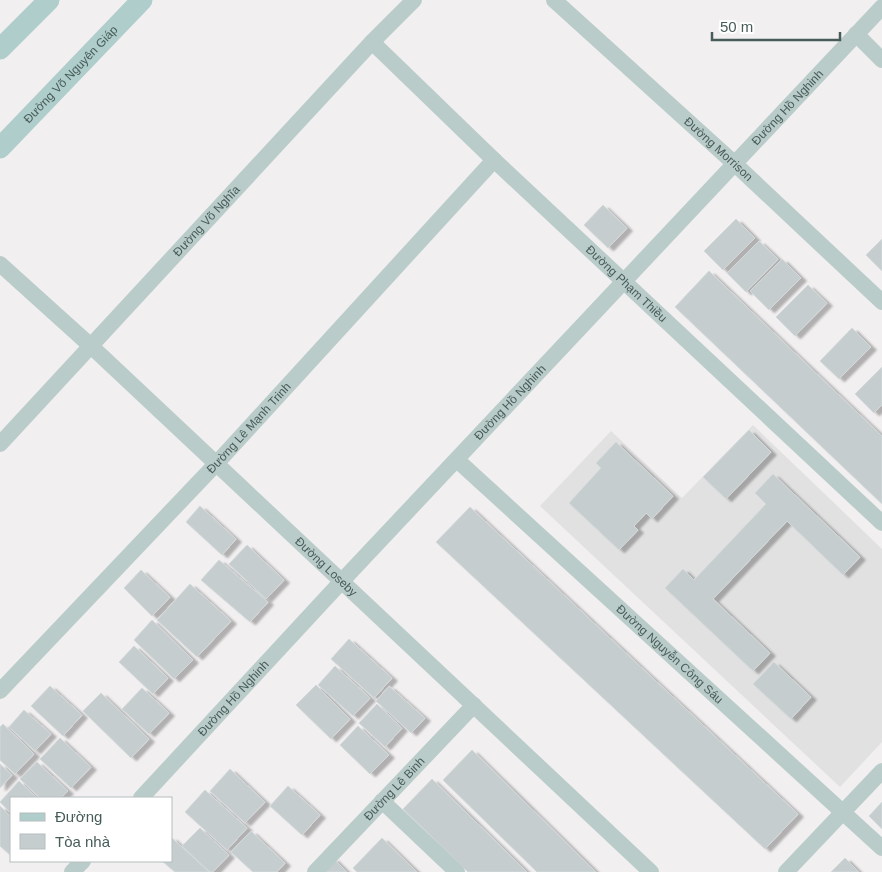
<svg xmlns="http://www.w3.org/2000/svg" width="882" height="872" viewBox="0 0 882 872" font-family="Helvetica,sans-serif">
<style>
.education{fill:#e2e1e2}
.building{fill:#c6cdce;stroke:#d3d9da;filter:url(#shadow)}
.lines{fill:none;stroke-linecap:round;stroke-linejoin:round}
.minor{stroke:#baccc9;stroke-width:16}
.major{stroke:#afcdca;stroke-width:21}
.labels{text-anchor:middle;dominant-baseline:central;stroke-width:5;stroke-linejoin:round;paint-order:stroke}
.street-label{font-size:12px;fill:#475c59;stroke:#fff}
</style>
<defs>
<filter id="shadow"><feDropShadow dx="5.5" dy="3" stdDeviation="1" flood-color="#0004"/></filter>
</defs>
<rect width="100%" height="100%" fill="#f1eff0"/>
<!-- education -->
<path class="education" d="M753,425L882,549V742L840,787L540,506L611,431L682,498Z"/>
<!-- building -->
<g class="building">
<path d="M603,205L627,228L608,248L584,225Z"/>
<path d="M736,219L755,238L723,270L704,251Z"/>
<path d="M882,239V271L866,255Z"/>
<path d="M759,241L778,259L746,292L727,273Z"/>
<path d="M782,259L801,278L769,310L750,291Z"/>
<path d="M709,271L882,436V504L675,307Z"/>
<path d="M808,285L827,303L795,336L776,317Z"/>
<path d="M852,328L871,347L839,379L820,361Z"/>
<path d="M882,367V405L874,413L855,394Z"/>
<path d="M749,430L771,452L726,499L703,477Z"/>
<path d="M616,442L673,496L652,519L646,513L634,526L638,530L619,550L569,503L601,468L596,463Z"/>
<path d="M773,474L860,557L843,575L787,521L713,599L770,653L753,671L665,588L683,569L694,580L766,504L755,493Z"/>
<path d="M200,506L236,539L222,555L186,522Z"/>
<path d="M470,507L798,814L765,849L436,542Z"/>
<path d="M247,545L284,580L266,599L229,564Z"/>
<path d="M219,560L268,602L250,622L201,580Z"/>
<path d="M141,570L170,597L152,616L124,588Z"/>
<path d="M190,584L231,621L197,657L157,620Z"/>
<path d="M152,620L193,660L174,679L134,640Z"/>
<path d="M349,639L392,678L374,698L331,659Z"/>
<path d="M134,646L168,678L153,694L119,662Z"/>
<path d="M774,662L811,697L791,719L753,684Z"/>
<path d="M335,666L370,698L353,716L318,685Z"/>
<path d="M316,685L350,719L331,739L296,705Z"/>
<path d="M50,686L82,715L63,736L31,706Z"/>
<path d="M389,686L425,718L411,733L376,701Z"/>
<path d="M142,688L169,713L149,734L122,709Z"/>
<path d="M101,693L149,739L131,758L83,711Z"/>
<path d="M377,704L402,728L385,747L359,723Z"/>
<path d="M24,710L51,734L35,751L9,727Z"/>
<path d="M3,724L34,754L15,774L0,760V727Z"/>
<path d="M358,726L389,755L370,774L340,745Z"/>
<path d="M60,738L91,767L71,788L40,759Z"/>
<path d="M472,750L596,872H537L443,780Z"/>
<path d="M37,762L68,791L61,798H40L20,779Z"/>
<path d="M0,764L12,775L0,788Z"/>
<path d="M230,769L265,802L245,823L210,791Z"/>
<path d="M432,779L527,872H468L403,809Z"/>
<path d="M19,781L37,798H11V813L0,802Z"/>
<path d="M288,786L320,815L302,835L270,806Z"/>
<path d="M205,790L247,828L227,850L185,812Z"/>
<path d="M882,802V829L869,816Z"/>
<path d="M0,806L11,817L10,855L0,846Z"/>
<path d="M200,828L229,855L213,872H210L182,846Z"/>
<path d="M251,831L285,863L277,872H253L231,852Z"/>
<path d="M171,837L209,872H175L162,861H171Z"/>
<path d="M382,838L417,872H357L353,868Z"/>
<path d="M333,858L347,872H320Z"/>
<path d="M845,858L859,872H831Z"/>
</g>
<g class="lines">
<!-- minor -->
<g class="minor">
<path id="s1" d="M554,0L735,164L882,302"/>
<path d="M856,34L882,60"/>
<path id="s2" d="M372,42L494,160L882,523"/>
<path id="s3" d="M0,264L92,347L651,872"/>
<path id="s4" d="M0,444L372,42L414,0"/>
<path id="s5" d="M457,460L882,848"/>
<path id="s6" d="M0,691L215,465L494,160"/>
<path id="s7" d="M141,798L341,582L882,7"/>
<path d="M382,801L457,872"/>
<path d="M72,872L83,861"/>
<path id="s8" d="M315,872L474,705"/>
<path d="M786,872L882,771"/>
</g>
<!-- major -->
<g class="major">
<path d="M0,49L49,0"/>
<path id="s9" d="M0,148L142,0"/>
</g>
</g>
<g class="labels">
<!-- street labels -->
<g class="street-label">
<text stroke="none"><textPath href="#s9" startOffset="102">Đường Võ Nguyên Giáp</textPath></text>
<text stroke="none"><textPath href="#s7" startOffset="946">Đường Hồ Nghinh</textPath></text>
<text stroke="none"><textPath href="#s1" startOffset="222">Đường Morrison</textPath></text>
<text stroke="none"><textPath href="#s4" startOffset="304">Đường Võ Nghĩa</textPath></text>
<text stroke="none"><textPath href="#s2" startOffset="351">Đường Phạm Thiều</textPath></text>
<text stroke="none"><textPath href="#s7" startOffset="541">Đường Hồ Nghinh</textPath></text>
<text stroke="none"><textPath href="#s6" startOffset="362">Đường Lê Mạnh Trinh</textPath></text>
<text stroke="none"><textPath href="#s3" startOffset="445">Đường Loseby</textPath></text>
<text stroke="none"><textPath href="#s5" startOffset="288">Đường Nguyễn Công Sáu</textPath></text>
<text stroke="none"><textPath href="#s7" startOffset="136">Đường Hồ Nghinh</textPath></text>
<text stroke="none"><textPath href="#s8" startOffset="115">Đường Lê Binh</textPath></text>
</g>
</g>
<!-- legend -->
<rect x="10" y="797" width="162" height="65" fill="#ffffff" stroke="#b5bebd"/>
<rect x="20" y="813" width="25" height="8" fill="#afcdca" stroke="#b5bebd"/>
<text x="55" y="822" font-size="15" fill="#475c59">Đường</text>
<rect x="20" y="834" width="25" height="15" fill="#c6cdce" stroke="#b5bebd"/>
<text x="55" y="847" font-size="15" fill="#475c59">Tòa nhà</text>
<!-- scale -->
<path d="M712 32v8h128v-8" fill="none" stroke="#475c59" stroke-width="2.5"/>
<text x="720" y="32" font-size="15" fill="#475c59" stroke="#ffffff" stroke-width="4" paint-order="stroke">50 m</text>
</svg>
